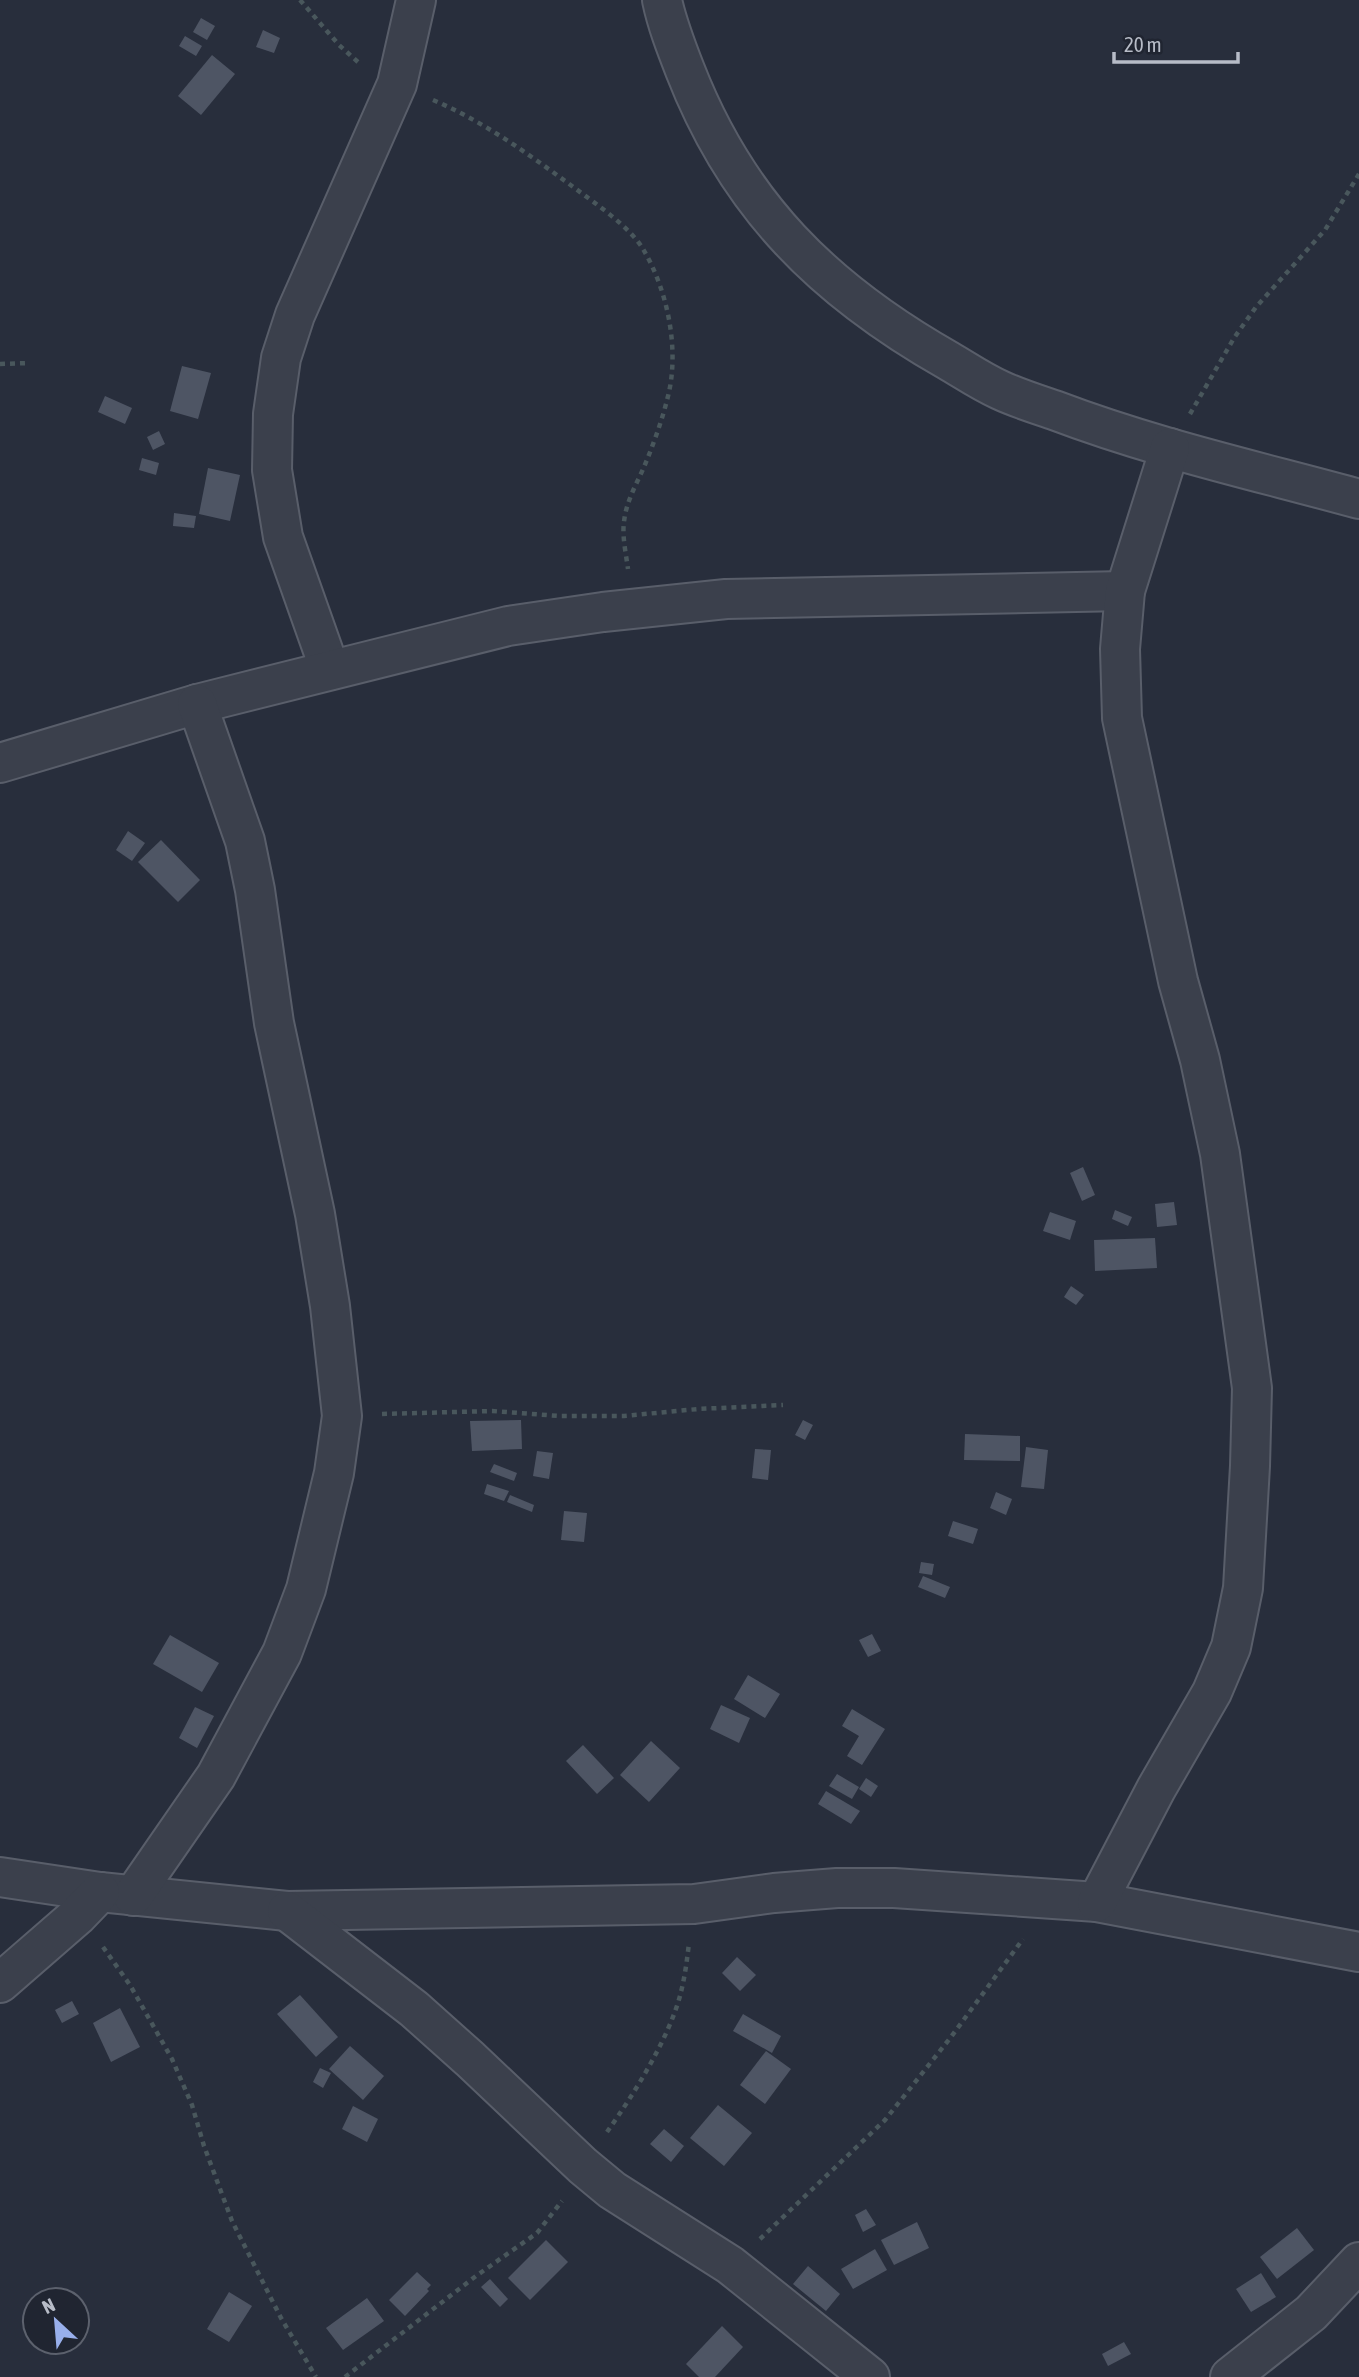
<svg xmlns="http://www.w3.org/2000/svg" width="1359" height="2377" viewBox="0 0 1359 2377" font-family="'Asap Condensed',sans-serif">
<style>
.building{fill:#4e5564}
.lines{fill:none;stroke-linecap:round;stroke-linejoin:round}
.minor-casing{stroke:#595e6a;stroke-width:42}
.path{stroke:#49575c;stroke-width:4.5;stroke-dasharray:5 5;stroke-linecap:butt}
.minor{stroke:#3b404c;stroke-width:38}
</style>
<rect width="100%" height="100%" fill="#282e3c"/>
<!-- building -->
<g class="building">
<path d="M201,18L215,26L207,40L193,32Z"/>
<path d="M263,30L280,38L274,53L256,47Z"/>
<path d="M185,36L202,46L196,56L179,46Z"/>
<path d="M212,55L235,74L201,115L178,96Z"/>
<path d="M182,366L211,373L198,419L170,411Z"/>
<path d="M105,396L132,408L125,424L98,412Z"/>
<path d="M159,431L165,444L153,450L147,437Z"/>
<path d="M142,458L159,463L156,475L139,470Z"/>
<path d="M208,468L240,475L230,521L199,514Z"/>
<path d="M174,513L196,516L194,528L173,526Z"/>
<path d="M128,831L145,843L132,861L116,850Z"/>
<path d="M161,840L200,880L178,902L138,862Z"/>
<path d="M1083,1167L1095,1195L1082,1201L1070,1173Z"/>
<path d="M1174,1202L1177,1225L1157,1227L1155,1204Z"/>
<path d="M1115,1210L1132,1217L1128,1226L1112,1219Z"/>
<path d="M1050,1212L1076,1221L1070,1240L1043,1231Z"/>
<path d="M1155,1238L1157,1268L1095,1271L1094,1240Z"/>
<path d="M1071,1286L1084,1295L1076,1305L1064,1297Z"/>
<path d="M521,1420L522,1449L472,1451L470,1421Z"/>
<path d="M803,1420L813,1425L805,1440L795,1435Z"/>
<path d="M965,1434L1020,1436V1461L964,1460Z"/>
<path d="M1026,1447L1048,1450L1044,1489L1021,1487Z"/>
<path d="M755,1449L771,1450L768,1480L752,1478Z"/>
<path d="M537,1451L553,1453L549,1479L533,1476Z"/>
<path d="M494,1464L517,1473L514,1481L490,1472Z"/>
<path d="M487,1484L509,1491L504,1501L484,1494Z"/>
<path d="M996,1492L1012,1499L1006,1515L990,1508Z"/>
<path d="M510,1495L534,1505L532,1512L507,1502Z"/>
<path d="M564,1511L587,1513L584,1542L561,1540Z"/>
<path d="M953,1521L978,1529L973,1544L948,1536Z"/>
<path d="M921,1562L934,1564L932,1575L919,1573Z"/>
<path d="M923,1576L950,1587L945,1598L918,1587Z"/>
<path d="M872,1634L881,1651L868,1657L859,1640Z"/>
<path d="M170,1635L219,1663L202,1692L153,1664Z"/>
<path d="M748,1675L780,1694L765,1718L734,1699Z"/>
<path d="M721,1705L750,1718L739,1743L710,1729Z"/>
<path d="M195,1707L214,1716L197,1748L179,1738Z"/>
<path d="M852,1709L885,1729L862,1765L847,1756L859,1736L842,1726Z"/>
<path d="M651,1741L680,1768L649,1802L620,1775Z"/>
<path d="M583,1745L614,1778L597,1794L566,1761Z"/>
<path d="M837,1774L859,1787L852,1799L829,1786Z"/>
<path d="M866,1778L878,1786L871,1797L859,1789Z"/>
<path d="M826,1791L860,1811L851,1824L818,1804Z"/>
<path d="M737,1957L756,1975L740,1991L722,1973Z"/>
<path d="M300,1995L338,2037L316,2057L277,2014Z"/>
<path d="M72,2001L79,2014L62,2023L55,2010Z"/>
<path d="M120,2008L140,2047L111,2062L93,2023Z"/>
<path d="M743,2014L781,2036L772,2053L733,2031Z"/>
<path d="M350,2046L384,2076L363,2100L329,2069Z"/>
<path d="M766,2051L791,2069L765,2104L740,2085Z"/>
<path d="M320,2068L331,2073L323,2088L313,2082Z"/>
<path d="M718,2105L752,2133L724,2166L690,2138Z"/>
<path d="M353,2106L378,2119L367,2142L342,2129Z"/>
<path d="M664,2129L684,2146L671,2162L650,2144Z"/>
<path d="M866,2209L876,2225L863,2232L855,2215Z"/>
<path d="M917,2222L929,2248L894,2265L881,2240Z"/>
<path d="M1297,2228L1314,2250L1277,2279L1260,2257Z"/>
<path d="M546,2240L568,2262L530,2300L508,2278Z"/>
<path d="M875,2249L887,2270L853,2289L841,2269Z"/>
<path d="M808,2266L840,2294L826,2311L793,2284Z"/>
<path d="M417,2272L431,2285L427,2289L429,2291L405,2316L389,2300Z"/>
<path d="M1261,2273L1276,2297L1251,2312L1236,2289Z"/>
<path d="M490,2279L508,2299L500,2307L481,2287Z"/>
<path d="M229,2292L252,2306L229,2342L207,2329Z"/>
<path d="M367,2298L384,2321L343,2350L326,2328Z"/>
<path d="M722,2326L743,2347L715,2377H699L686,2364Z"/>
<path d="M1124,2342L1131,2354L1108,2366L1102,2354Z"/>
</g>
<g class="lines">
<!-- minor casing -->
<g class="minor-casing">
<g id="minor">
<path d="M662,0C667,24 676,47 685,70C738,206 824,290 949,361C966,371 982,382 1000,390C1017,398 1036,404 1054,410C1154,448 1257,471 1359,499"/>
<path d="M330,670L283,537L272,470L273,414L281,358L295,315L397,84L416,0"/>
<path d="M0,763L197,704L508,626L603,612L726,599L1125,591"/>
<path d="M0,1877L100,1892L287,1911L694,1904L774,1893L837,1888H894L1097,1902L1359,1952"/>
<path d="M133,1896L216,1776L282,1653L306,1589L334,1473L342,1416L330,1306L315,1214L274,1023L255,890L245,841L197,704"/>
<path d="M1097,1902L1156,1789L1212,1692L1231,1647L1243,1588L1250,1466L1252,1388L1220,1154L1200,1060L1178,981L1122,718L1120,649L1125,591L1170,448"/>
<path d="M287,1911L414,2009L470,2059L583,2166L612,2190L730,2265L870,2377"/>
<path d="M0,1983L77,1916L100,1892"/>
<path d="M1230,2377L1311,2313L1359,2262"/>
</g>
</g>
<!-- path -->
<g class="path">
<path d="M300,0L339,45L359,63"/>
<path d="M433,100C485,122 531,156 576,189C596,204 630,227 643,249C667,289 679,346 669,392C663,418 654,443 644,467C636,485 626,502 624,522C622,536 626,554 628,569"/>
<path d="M0,364L29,363"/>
<path d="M1190,414L1234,338L1256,307L1325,230L1359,174"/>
<path d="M382,1414L492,1411L559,1416H624L698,1409L783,1405"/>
<path d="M103,1947L130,1985L172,2059L192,2105L204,2146L232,2221L281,2318L316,2377"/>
<path d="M607,2132C634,2094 670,2037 681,1992C685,1976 687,1960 689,1943"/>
<path d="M760,2239L885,2120L951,2037L1023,1939"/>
<path d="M345,2377L476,2276L537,2233L562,2201"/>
</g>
<!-- minor -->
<use href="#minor" class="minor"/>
</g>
<!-- north arrow -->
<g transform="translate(56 2321) rotate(334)"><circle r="33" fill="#202531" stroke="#5c616d" stroke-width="2"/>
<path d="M0-5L12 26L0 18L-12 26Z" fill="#98afeb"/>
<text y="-10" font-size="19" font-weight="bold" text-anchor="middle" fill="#b7bcc7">N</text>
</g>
<!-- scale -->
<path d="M1114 52v10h124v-10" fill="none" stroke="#b7bcc7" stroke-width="3.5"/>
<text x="1124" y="52" font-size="21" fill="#b7bcc7" stroke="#202531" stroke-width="5" paint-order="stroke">20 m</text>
</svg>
